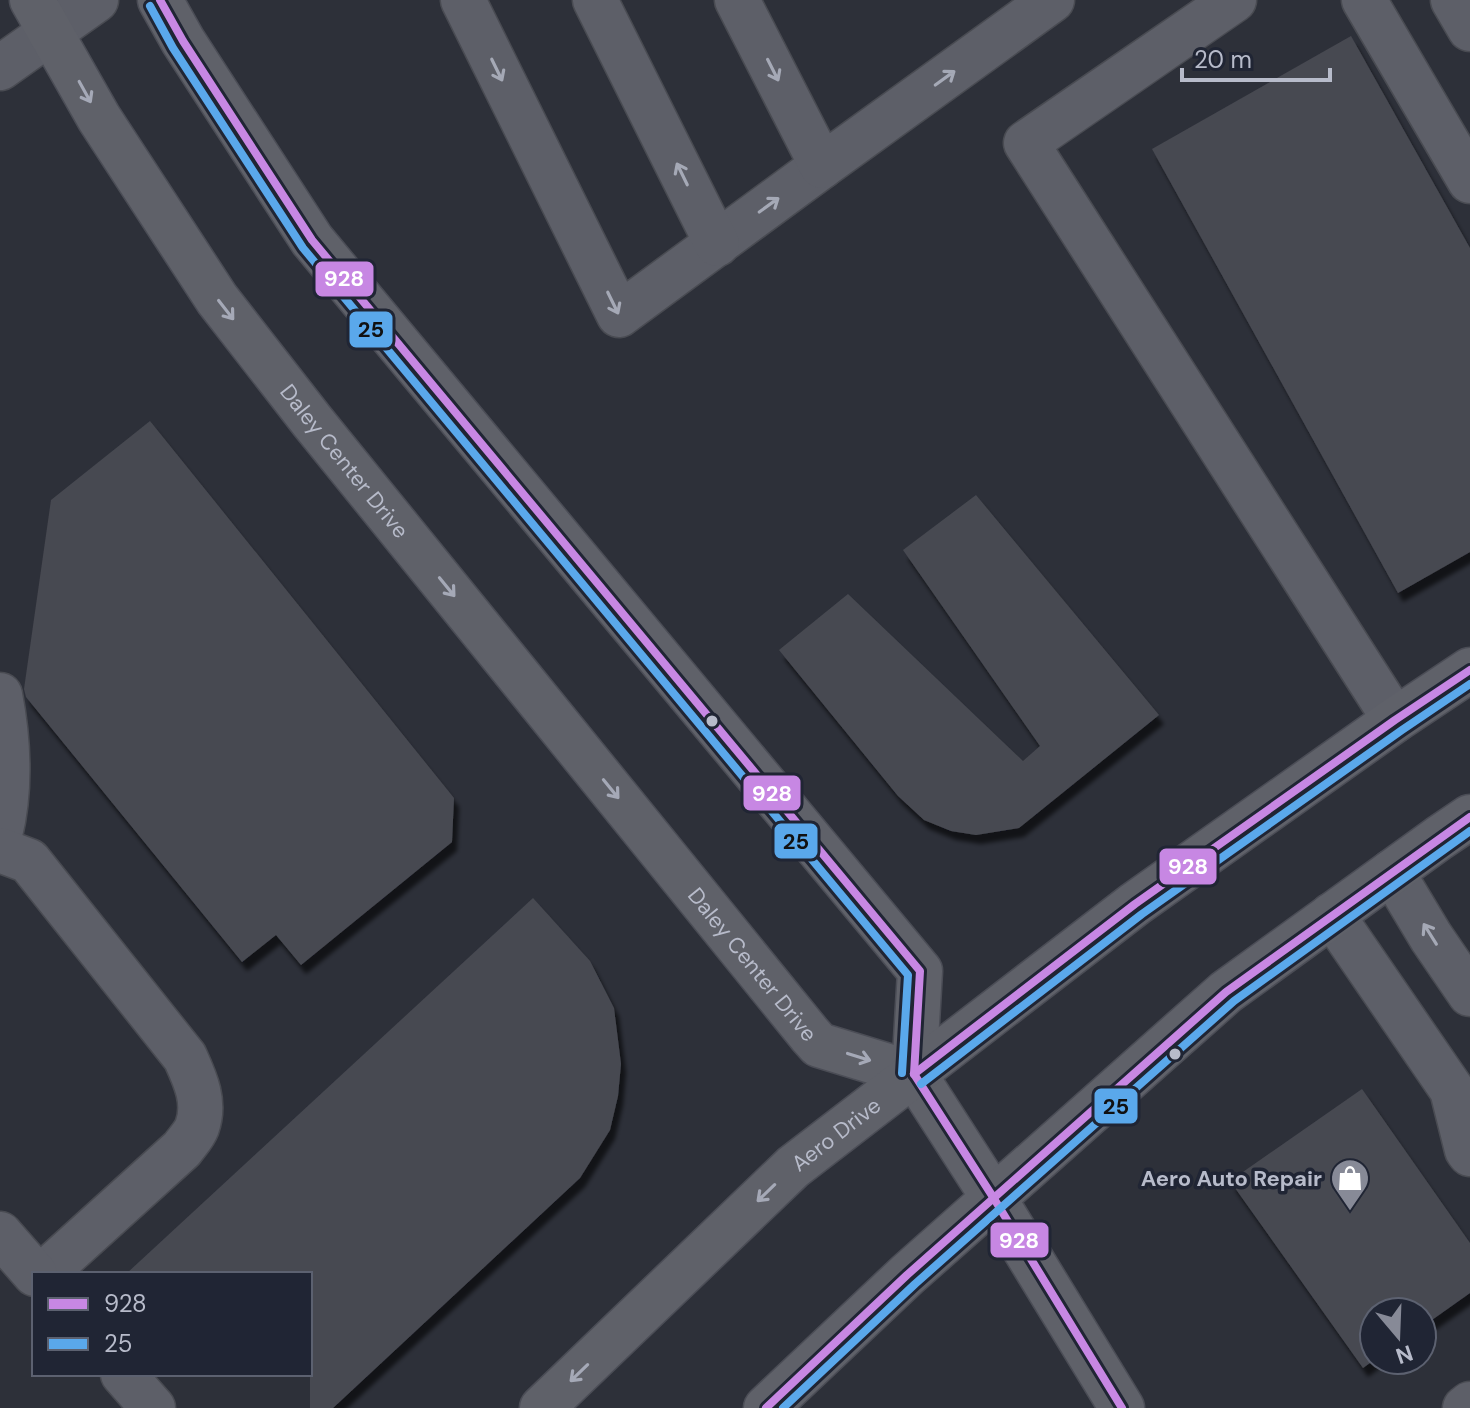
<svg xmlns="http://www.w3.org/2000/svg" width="1470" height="1408" viewBox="0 0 1470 1408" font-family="'DM Sans',sans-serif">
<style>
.building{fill:#474951;filter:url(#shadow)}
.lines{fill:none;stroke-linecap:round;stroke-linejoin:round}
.minor-casing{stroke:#494b52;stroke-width:47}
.major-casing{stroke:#4b4d56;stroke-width:47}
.minor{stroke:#5d5f68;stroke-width:44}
.major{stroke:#5f6169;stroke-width:44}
.bus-1-casing{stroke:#202534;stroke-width:14}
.bus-2-casing{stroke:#202534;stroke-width:14}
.bus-1{stroke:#c787e3;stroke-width:8}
.bus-2{stroke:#5aa8eb;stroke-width:8}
.oneway{stroke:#a5a9b6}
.oneway2{stroke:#a5a9b7}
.bus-dot{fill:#b7bbca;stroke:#202534;stroke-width:3}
.labels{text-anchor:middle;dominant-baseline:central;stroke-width:7;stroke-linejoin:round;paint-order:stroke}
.street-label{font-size:22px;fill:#b7bbca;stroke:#202534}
.poi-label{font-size:22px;font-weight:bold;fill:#b7bbca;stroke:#202534;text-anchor:end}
.line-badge{stroke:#202534;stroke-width:3}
.badge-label{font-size:22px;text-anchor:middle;font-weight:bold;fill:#fff}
.pale-badge-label{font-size:22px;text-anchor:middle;font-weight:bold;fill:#111}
</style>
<defs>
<filter id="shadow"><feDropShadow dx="5" dy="9" stdDeviation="2" flood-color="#0009"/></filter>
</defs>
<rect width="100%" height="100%" fill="#2d3039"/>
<!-- building -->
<g class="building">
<path d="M1351,36L1470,248V552L1398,593L1152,149Z"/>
<path d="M150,421L454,798L452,842L301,965L276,935L242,962L26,697L24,689L51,500Z"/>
<path d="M976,495L1159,715L1019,828L976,835L951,831L924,820L898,796L779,650L848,594L1023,761L1040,746L903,550Z"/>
<path d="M533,898L590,961L614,1008L621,1064L618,1096L610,1130L580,1178L333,1408H310V1274H126Z"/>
<path d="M1362,1089L1470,1243V1293L1422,1327V1312H1374V1360L1363,1368L1230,1181Z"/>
</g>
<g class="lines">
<!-- minor casing -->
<g class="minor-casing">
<g id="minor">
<path d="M463,0L619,315L822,166"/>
<path d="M595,0L717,244"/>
<path d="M737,0L822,166L1052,0"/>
<path d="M1234,0L1026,143L1395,720"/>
<path d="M1364,0L1470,181"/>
<path d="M1453,0L1470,29"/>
<path d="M0,68L96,0"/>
<path d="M0,695C9,742 11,789 0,835"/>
<path d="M0,850L29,861L185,1057C195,1079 206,1102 197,1127C194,1135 187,1142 182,1149L44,1274"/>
<path d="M1392,872L1431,937L1470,994"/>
<path d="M1332,915L1452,1090L1467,1150L1470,1154"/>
<path d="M0,1234L35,1274"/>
<path d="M123,1374L153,1408"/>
<path d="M1465,1408L1470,1404"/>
</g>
</g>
<!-- major casing -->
<g class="major-casing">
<g id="major">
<path id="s1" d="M32,0L99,118L217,299L312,421L810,1035L819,1045L914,1074"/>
<path d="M160,0L183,41L312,240L920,971L914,1074"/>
<path d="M914,1074L993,1197L1122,1408"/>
<path id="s2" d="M542,1408L793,1167L1135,904L1395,720L1470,670"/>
<path d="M766,1408L907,1275L1226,992L1439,838L1470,817"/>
</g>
</g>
<!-- minor -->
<use href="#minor" class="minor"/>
<!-- major -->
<use href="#major" class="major"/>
<!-- bus-1 casing -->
<g class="bus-1-casing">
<g id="bus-1">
<path d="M160,0L183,41L312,240L920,971L914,1074"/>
<path d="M914,1074L1135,904L1395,720L1470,670"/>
<path d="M914,1074L993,1197L1122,1408"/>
<path d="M766,1408L907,1275L1226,992L1470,817"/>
</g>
</g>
<!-- bus-2 casing -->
<g class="bus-2-casing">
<g id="bus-2">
<path d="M150,6L173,48L303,248L908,975L902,1073"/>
<path d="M921,1084L1142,914L1402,730L1470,684"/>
<path d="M783,1408L915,1284L1234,1001L1470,831"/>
</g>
</g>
<!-- bus-1 -->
<use href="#bus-1" class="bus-1"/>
<!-- bus-2 -->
<use href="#bus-2" class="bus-2"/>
</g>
<!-- one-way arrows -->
<defs><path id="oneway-shaft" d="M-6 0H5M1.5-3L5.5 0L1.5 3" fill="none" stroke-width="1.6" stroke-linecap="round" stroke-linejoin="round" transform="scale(2)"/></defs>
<g class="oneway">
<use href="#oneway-shaft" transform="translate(497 70) rotate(64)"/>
<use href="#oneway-shaft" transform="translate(773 70) rotate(63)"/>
<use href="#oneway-shaft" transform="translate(945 78) rotate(-36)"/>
<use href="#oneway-shaft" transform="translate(682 174) rotate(-116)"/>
<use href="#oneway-shaft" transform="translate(769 205) rotate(-36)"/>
<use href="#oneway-shaft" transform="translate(613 303) rotate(64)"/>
<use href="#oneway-shaft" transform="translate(1430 934) rotate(-122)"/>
</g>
<g class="oneway2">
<use href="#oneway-shaft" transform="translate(85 92) rotate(61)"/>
<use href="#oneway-shaft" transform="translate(226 310) rotate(52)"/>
<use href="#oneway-shaft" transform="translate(447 587) rotate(51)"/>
<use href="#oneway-shaft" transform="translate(611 789) rotate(51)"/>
<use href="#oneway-shaft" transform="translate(859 1057) rotate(17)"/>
<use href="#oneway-shaft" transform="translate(766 1193) rotate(136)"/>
<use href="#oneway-shaft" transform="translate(579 1373) rotate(136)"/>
</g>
<!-- icons -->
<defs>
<g id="shop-pin" transform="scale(2)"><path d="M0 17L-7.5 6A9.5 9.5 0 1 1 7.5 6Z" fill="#878a97" stroke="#202534"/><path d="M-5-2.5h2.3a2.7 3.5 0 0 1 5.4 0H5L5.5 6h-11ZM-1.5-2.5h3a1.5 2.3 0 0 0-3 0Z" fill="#fff"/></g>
</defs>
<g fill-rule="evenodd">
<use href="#shop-pin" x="1350" y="1178"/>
</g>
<!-- markers -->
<g class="bus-dot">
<circle cx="712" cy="721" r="7"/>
<circle cx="1175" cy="1054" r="7"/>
</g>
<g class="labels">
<!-- street labels -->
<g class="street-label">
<text stroke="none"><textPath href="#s1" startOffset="558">Daley Center Drive</textPath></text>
<text stroke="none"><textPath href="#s1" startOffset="1206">Daley Center Drive</textPath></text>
<text stroke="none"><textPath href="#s2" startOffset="402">Aero Drive</textPath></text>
</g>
<!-- poi labels -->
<g class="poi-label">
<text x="1322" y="1178">Aero Auto Repair</text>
</g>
</g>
<g class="line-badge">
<rect x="314" y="260" width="61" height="38" rx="8" fill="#c787e3"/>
<rect x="348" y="310" width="46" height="39" rx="8" fill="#5aa8eb"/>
<rect x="742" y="774" width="60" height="38" rx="8" fill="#c787e3"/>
<rect x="773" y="822" width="46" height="38" rx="8" fill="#5aa8eb"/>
<rect x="1158" y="847" width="60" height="39" rx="8" fill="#c787e3"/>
<rect x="1093" y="1087" width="46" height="38" rx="8" fill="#5aa8eb"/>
<rect x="989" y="1221" width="61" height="38" rx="8" fill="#c787e3"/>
</g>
<g class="badge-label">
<text x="344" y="286">928</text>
<text x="772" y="801">928</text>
<text x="1188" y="874">928</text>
<text x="1019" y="1248">928</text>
</g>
<g class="pale-badge-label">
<text x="371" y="337">25</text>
<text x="796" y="849">25</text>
<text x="1116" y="1114">25</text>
</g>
<!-- legend -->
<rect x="32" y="1272" width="280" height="104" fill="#202534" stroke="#5c6170" stroke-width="2"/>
<rect x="48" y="1298" width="40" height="12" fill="#c787e3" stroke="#5c6170" stroke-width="2"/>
<text x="104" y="1312" font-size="24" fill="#b7bbca">928</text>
<rect x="48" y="1338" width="40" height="12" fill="#5aa8eb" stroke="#5c6170" stroke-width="2"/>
<text x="104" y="1352" font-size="24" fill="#b7bbca">25</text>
<!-- north arrow -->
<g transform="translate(1398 1336) rotate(161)"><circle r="38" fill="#202534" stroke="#5c6170" stroke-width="2"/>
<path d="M0-6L14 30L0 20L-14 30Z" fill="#878a97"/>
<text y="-12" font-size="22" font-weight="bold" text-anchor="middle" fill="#b7bbca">N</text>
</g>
<!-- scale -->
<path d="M1182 68v12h148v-12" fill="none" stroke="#b7bbca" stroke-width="4"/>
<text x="1194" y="68" font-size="24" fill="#b7bbca" stroke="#202534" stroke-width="6" paint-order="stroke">20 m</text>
</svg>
